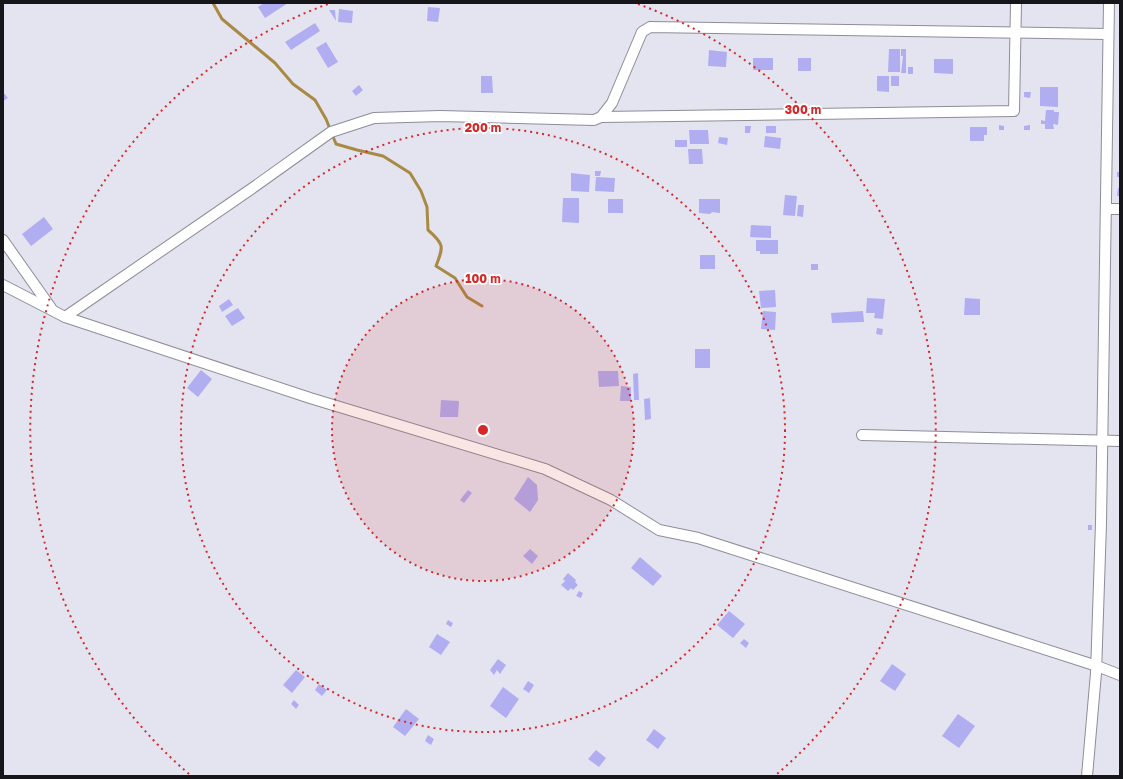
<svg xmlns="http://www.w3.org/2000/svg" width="1123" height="779" viewBox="0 0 1123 779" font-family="'Golos Text',sans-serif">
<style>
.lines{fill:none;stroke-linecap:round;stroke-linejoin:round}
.stream{stroke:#a98a45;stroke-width:3}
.building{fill:#b1adf1}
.street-casing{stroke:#8d8d98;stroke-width:12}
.street{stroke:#fff;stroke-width:10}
.ring{fill:none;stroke:#d62828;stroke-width:2;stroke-dasharray:2 4}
.centre{fill:#d62828;stroke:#fff;stroke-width:2}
.ring-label{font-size:12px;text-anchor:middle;font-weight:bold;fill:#d62828;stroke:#fff;stroke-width:3.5;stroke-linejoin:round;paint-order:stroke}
</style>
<rect width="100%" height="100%" fill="#e4e4f0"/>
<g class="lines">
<!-- stream -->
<path class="stream" d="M213,3L222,19L275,63L293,84L315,100L326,119L336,144L357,150L383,156L410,173L421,191L427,207L428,230C444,244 444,246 436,266L455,278L467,297L482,306"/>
</g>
<!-- building -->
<g class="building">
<path d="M264,3H288L265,18L258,7Z"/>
<path d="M428,7L440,8L438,22L427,21Z"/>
<path d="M339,9L353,11L352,23L338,22Z"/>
<path d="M329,10H335L336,21Z"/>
<path d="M315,23L320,31L291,50L285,42Z"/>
<path d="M326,42L338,62L328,68L316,48Z"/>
<path d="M889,49H900V72H888Z"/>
<path d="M901,49H906V73H901L903,56H901Z"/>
<path d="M709,50L727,52L726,67L708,66Z"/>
<rect x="753" y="58" width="20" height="12"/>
<rect x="798" y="58" width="13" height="13"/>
<path d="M934,59H953V74L934,73Z"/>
<rect x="908" y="67" width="5" height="7"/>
<path d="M481,76H492L493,93H481Z"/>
<path d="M877,76H889V92L877,91Z"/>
<rect x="891" y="76" width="8" height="10"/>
<path d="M359,85L363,90L356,96L352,91Z"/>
<path d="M1040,87H1058V107L1040,106Z"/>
<path d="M3,92L8,98L3,101Z"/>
<path d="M1024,92H1031L1030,98L1024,97Z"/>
<path d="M1046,110H1054V112H1059L1058,125L1053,124L1054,129H1045V124H1041V120L1045,121Z"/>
<path d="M999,125L1004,126V130H999Z"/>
<path d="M1030,125V130H1024V126Z"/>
<path d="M745,126H751L750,133H745Z"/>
<rect x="766" y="126" width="10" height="7"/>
<path d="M970,127H987V135H984V141H970Z"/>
<path d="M689,130H708L709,144H690Z"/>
<path d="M765,136L781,138L780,149L764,147Z"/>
<path d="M719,137L728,138L727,145L718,143Z"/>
<rect x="675" y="140" width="12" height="7"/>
<path d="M688,149H702L703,164H689Z"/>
<path d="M595,171H601L600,176H595Z"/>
<rect x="1117" y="172" width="3" height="5"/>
<path d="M571,173L590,175L589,192L571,191Z"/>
<path d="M596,177L615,178L614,192L595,191Z"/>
<path d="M1118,188H1120V196H1117Z"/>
<path d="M785,195L797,196L795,216L783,215Z"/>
<path d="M563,198H579V223L562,222Z"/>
<rect x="608" y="199" width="15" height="14"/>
<path d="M699,199H720V213L712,212L710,214L699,213Z"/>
<path d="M798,205H804L803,217L797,216Z"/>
<path d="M44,217L53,229L31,246L22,234Z"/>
<path d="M751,225L771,226V238L750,237Z"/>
<path d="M756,240H778V254H760V251H756Z"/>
<rect x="700" y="255" width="15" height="14"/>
<rect x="811" y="264" width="7" height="6"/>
<path d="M775,290L776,307L761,308L759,291Z"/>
<path d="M867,298L885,299L883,319L874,318L875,313H866Z"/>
<path d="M965,298L980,299V315H964Z"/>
<path d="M229,299L233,305L222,312L219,306Z"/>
<path d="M238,308L245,318L232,326L225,316Z"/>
<path d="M763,311L776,312L775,330L761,329Z"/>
<path d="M863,311L864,322L832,323L831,313Z"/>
<path d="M877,328L883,329L882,335L876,334Z"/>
<rect x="695" y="349" width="15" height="19"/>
<path d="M201,370L212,379L198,397L187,388Z"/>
<path d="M598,371H618L619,386L599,387Z"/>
<path d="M638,373L639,400H634L633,374Z"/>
<path d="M621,386L631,387V401H620Z"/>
<path d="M650,398L651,419L645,420L644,399Z"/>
<path d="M441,400L459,401L458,417H440Z"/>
<path d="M528,477L537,485L538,500L530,512L514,499Z"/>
<path d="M468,490L472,493L464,503L460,500Z"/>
<rect x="1088" y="525" width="4" height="5"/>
<path d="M530,549L538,556L532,564L523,556Z"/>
<path d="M640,557L662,576L653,586L631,568Z"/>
<path d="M568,573L576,580L575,582L578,585L573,590L571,588L568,591L561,585L565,581L563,579Z"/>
<path d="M579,591L583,593L581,598L576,596Z"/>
<path d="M729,611L745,624L733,638L717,625Z"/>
<path d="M448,620L453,623L451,627L446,624Z"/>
<path d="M437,634L450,642L441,655L429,647Z"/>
<path d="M744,639L749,643L746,648L740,643Z"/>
<path d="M498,659L506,665L500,674L497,670L494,675L490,670Z"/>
<path d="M892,664L906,674L895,691L880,681Z"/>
<path d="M296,670L305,677L292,693L283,685Z"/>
<path d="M528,681L534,685L529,693L523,689Z"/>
<path d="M319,684L327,690L322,696L315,690Z"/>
<path d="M503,687L519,699L506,718L490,706Z"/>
<path d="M294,700L299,705L296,709L291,704Z"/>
<path d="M406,709L419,719L405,736L393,727Z"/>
<path d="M958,714L975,726L959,748L942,736Z"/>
<path d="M654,729L666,738L658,749L646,740Z"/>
<path d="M428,735L434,739L431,745L425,741Z"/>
<path d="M596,750L606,758L599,767L588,759Z"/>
</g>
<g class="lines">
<!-- street casing -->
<g class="street-casing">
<g id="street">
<path d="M601,117L1014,111L1016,3"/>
<path d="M1106,209H1120"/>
<path d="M3,240L51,308"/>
<path d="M3,285L65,317L254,187L331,132L374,118L440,116L594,120L601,117L612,103L642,32L650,27L1108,34"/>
<path d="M65,317L310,398L545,469L611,500L659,530L698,538L1097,666L1120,675"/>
<path d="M862,435L1120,441"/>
<path d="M1087,776L1096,673L1101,523L1109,3"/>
</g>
</g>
<!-- street -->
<use href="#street" class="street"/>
</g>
<!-- distance rings -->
<circle cx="483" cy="430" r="151" fill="#d62828" fill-opacity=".12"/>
<g class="ring">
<circle cx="483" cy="430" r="151"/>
<circle cx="483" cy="430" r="302"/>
<path d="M189 774A453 453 0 0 1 328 4M638 4A453 453 0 0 1 777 774"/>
</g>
<circle cx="483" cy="430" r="6" class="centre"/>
<g class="ring-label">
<text x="803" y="114">300 m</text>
<text x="483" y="132">200 m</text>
<text x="483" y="283">100 m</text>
</g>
<!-- border -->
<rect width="1123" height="779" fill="none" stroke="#16161a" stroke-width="8"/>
</svg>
